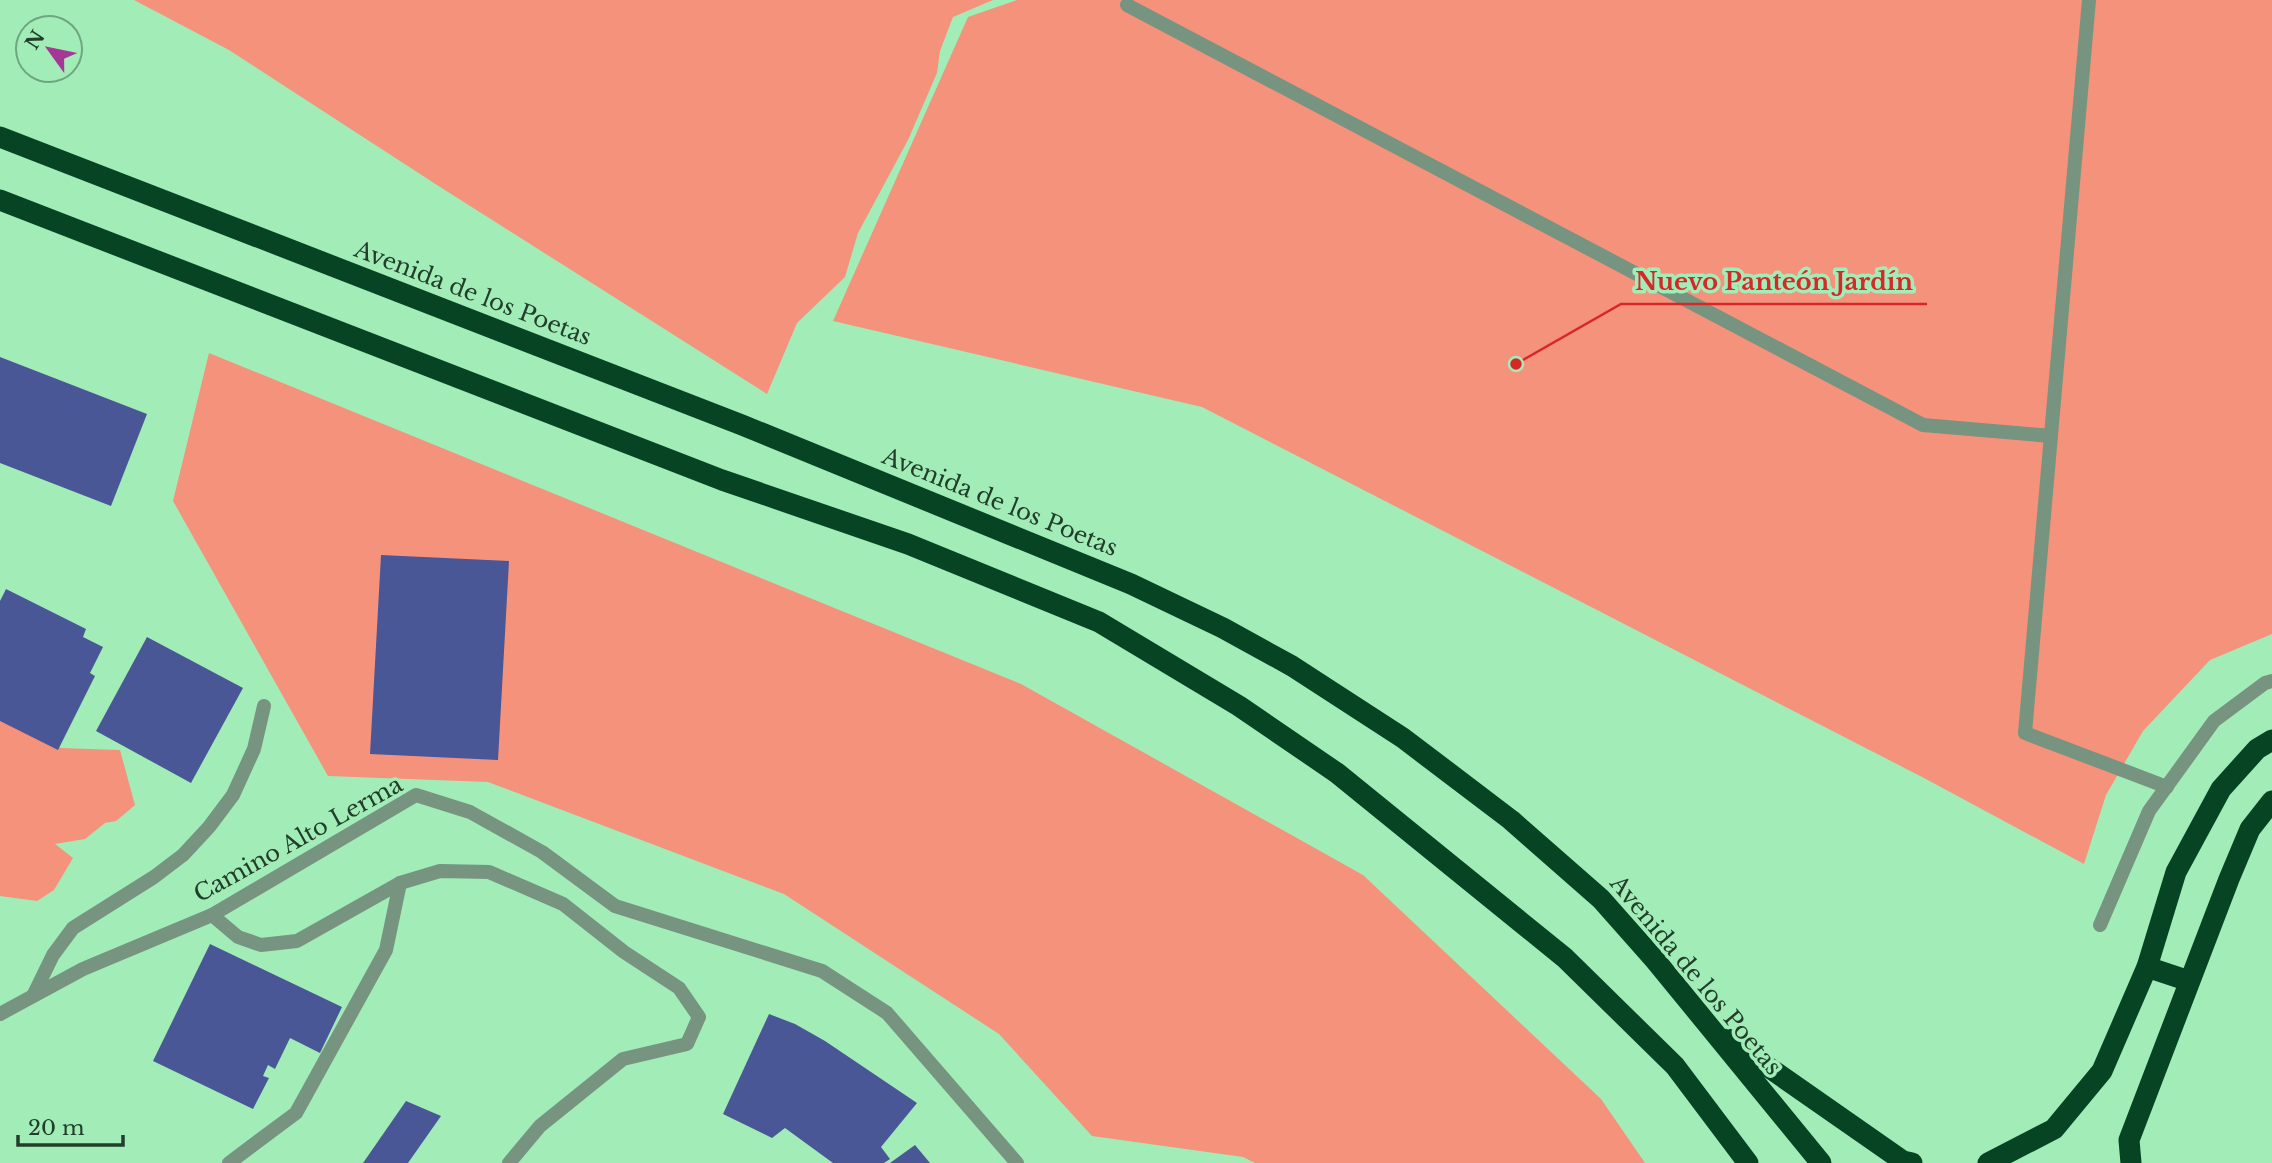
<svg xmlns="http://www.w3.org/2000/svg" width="2272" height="1163" viewBox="0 0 2272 1163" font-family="'Libre Baskerville',serif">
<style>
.green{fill:#f5927b}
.building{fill:#4a5796}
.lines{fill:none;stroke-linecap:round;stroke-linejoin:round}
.lane{stroke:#76947f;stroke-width:14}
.street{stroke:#76947f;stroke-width:14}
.highway{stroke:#064423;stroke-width:21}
.labels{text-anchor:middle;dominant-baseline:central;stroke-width:7;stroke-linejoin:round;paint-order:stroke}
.street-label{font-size:23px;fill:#203e2a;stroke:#a2ecb8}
.leader{fill:none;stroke:#d62828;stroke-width:2.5}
.callout-dot{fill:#d62828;stroke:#a2ecb8;stroke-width:2.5}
.callout-label{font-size:24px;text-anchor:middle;font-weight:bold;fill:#d62828;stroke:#a2ecb8;stroke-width:7;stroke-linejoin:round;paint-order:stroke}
</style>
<rect width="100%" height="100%" fill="#a2ecb8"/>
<!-- green -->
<g class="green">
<path d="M134,0H993L953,17L940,51L937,73L908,140L858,233L845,277L797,323L767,394L437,185L229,50Z"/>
<path d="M1017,0H2272V634L2210,660L2143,731L2106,795L2084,864L1924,778L1202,407L833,321L968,17Z"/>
<path d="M209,353L1021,684L1363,875L1601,1099L1645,1163H1255L1243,1157L1092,1136L999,1034L784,894L488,782L328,776L173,501Z"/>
<path d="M0,719L61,748L120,750L135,805L116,821L105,823L85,839L55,844L73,858L54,890L37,901L0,896Z"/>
</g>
<!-- building -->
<g class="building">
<path d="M0,357L147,414L111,506L0,463Z"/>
<path d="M381,555L509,561L498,760L370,754Z"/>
<path d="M6,589L86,629L83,637L103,647L90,673L95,676L58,750L0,721V601Z"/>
<path d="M147,637L243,688L191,783L96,731Z"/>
<path d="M210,944L342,1007L320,1053L290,1038L275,1069L268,1065L263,1076L269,1078L253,1109L153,1061Z"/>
<path d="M769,1014L795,1024L825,1041L917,1103L881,1147L890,1159L884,1163H833L785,1128L772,1138L723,1114Z"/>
<path d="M406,1101L441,1116L408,1163H363Z"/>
<path d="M915,1145L930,1163H890Z"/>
</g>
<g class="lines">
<!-- lane -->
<g class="lane">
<path d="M2089,0L2025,733L2167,787"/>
<path d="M1127,5L1923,425L2051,436"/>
<path d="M2100,925L2149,811L2214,721L2265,683L2272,681"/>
<path d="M34,994L53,955L73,928L154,877L183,855L209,827L233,795L254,749L264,706"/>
</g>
<!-- street -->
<g class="street">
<path d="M212,915L238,937L261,945L297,941L400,883L440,871L489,872L563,904L624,952L679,988L699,1017L687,1044L623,1059L540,1126L509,1163"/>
<path d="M0,1014L83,969L212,915L416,795L470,812L542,852L615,906L822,971L887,1013L1017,1163"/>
<path d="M229,1163L296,1113L386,950L400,883"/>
</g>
<!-- highway -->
<g class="highway">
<path d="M0,137L742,425L1131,584L1223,628L1292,666L1403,738L1511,820L1601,899L1655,960L1821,1163"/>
<path d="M0,200L722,480L908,544L1099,622L1239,706L1337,773L1565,958L1675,1066L1748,1163"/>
<path d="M2147,967L2189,981"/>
<path d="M1728,1039L1903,1161L1912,1163"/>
<path d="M1988,1163L2054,1129L2102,1071L2147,967L2176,872L2221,789L2257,749L2272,740"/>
<path d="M2131,1163L2129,1140L2229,879L2250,829L2272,801"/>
</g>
</g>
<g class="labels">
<!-- street labels -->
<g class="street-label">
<text transform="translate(473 293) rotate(21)">Avenida de los Poetas</text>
<text transform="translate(1000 502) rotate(22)">Avenida de los Poetas</text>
<text transform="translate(298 839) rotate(-29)">Camino Alto Lerma</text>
<text transform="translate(1696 975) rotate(50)">Avenida de los Poetas</text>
</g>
</g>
<!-- callouts -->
<path class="leader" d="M1516 364L1621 304H1927"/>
<circle class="callout-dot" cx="1516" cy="364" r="7"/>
<g class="callout-label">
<text x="1774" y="290">Nuevo Panteón Jardín</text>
</g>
<!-- north arrow -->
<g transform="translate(49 49) rotate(303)"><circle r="33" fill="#a2ecb8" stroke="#6ea67f" stroke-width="2"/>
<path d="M0-5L12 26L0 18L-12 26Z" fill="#a53897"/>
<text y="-10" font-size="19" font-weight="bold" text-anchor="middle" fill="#203e2a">N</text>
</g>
<!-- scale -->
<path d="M18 1135v10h105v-10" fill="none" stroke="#203e2a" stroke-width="3.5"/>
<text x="28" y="1135" font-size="21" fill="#203e2a" stroke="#a2ecb8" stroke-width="5" paint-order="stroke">20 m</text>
</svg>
